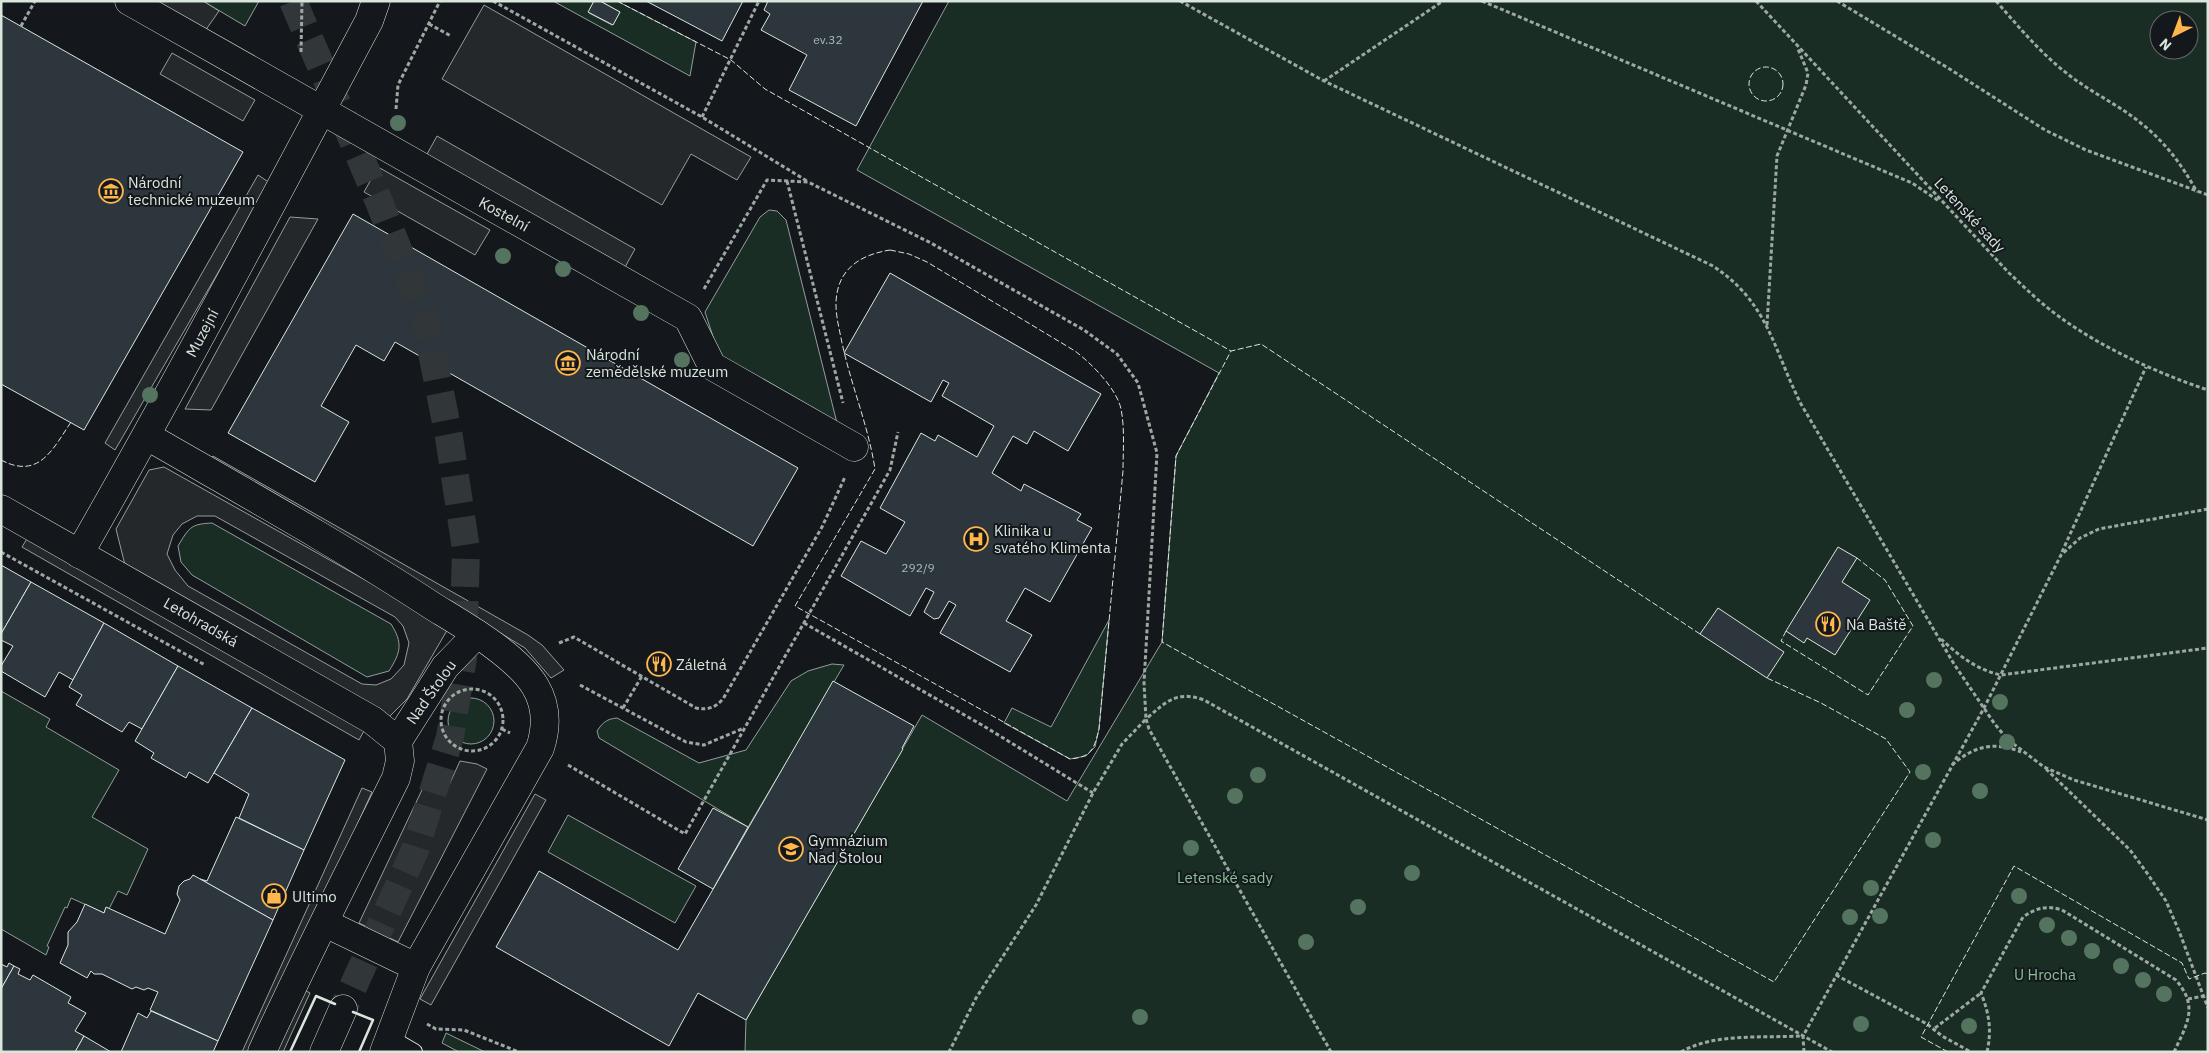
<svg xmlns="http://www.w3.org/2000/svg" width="2209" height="1053" viewBox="0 0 2209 1053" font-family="'IBM Plex Sans',sans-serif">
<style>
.green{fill:#1a2d24;stroke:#939e99;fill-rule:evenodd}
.parking{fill:#24282b;stroke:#939e99;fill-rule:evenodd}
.building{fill:#2c363c;stroke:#d8e6dc}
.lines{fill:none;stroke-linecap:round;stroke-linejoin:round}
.secondary-tunnel{stroke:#313739;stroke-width:28;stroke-dasharray:28 14;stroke-linecap:butt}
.lane-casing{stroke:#d8e6dc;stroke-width:18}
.street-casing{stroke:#d8e6dc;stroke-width:29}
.secondary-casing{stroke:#d8e6dc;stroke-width:29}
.path{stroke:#9da8a2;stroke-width:3;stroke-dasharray:4 2.5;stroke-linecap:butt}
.lane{stroke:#14181c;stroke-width:16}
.street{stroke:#14181c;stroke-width:28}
.secondary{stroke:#14181c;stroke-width:28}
.fence{stroke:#d8e6dc;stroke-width:1;stroke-dasharray:6 2.5;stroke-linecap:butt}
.wall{stroke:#d8e6dc;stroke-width:2.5}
.tree{fill:#55745f}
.labels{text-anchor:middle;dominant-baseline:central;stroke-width:4;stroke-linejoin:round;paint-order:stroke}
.number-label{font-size:12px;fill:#adbab4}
.poi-label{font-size:15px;fill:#d8e6dc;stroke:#14181c;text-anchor:start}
.street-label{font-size:15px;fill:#d8e6dc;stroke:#14181c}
.park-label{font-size:15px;fill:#8ac095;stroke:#14181c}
</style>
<rect width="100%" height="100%" fill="#14181c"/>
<!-- green -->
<g class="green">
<path d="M203,1H259L245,26Z"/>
<path d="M553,1H594L589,13L612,25L620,12L600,1H617L696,42L690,76Z"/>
<path d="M949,1H2208V1052H745L746,1020L922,715L1067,801L1162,642L1176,456L1219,373L857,170ZM2159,20H2189V50H2159Z"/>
<path d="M769,210L777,211L786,220L838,427L720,358L705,312L760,217Z"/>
<path d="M212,523L391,624C403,643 401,652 389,671L367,677L192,575L181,562L178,546C189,528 190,524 212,523Z"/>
<path d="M1109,620L1099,729L1095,747L1086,756L1070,759L1004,723L1012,708L1051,727Z"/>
<path d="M832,664L844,665L748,827L599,738L597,731C603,722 607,719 617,718L699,763L746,750L791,681L808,671Z"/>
<path d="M1,691L50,719L46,727L119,770L92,817L148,849L127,895L118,891L109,909L106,908L104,913L71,898L67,908L65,907L47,946L49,947L46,955L1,929Z"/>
<circle cx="471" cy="721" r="23"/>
<path d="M568,815L696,886L675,923L548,852Z"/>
<path d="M446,1033L485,1052H459L442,1043Z"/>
</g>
<!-- parking -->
<g class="parking">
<path d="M152,1H203L219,11L205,31Z"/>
<path d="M484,5L751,157L737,180L691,154L662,205L442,79Z"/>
<path d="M172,53L255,100L243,121L160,74Z"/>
<path d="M437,136L635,249L624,269L426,156Z"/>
<path d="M378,167L490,230L475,255L364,192Z"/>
<path d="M258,175L270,183L115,450L105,443Z"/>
<path d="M290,217L318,219L211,410L185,409Z"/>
<path d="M213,456L528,635L542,645L564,670L551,678L525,648L451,603L208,464Z"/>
<path d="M164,467L449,627L407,699L389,717L126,569L116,529L149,470ZM197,516H215L395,617L403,626L409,643L404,665L391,679L376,685L362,684L188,586L175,570L167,554L173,535L182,524Z"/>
<path d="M28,537L365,729L359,740L22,547Z"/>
<path d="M460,761L477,764L487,769L398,942L359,923L429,775L449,785Z"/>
<path d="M362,788L372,792L254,1052H242Z"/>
<path d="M535,794L546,800L431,1005L420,999Z"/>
<path d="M300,988L310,993L283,1052H272Z"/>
</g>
<!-- building -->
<g class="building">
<path d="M594,1H600L620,12L613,25L588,12Z"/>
<path d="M646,1H743L722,41Z"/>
<path d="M768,1H923L856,126L789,90L807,55L761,30L770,14L764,10Z"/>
<path d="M1,15L243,152L84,430L1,384Z"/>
<path d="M353,214L798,468L753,546L395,342L384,361L356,345L321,406L349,422L315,482L228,433Z"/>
<path d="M890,273L1101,394L1068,451L1034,431L1027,444L1013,436L992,473L1021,491L1024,484L1081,514L1077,520L1092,528L1050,602L1025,588L1006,621L1032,635L1010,672L940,633L956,605L949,601L939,618L934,619L924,612L934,592L926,588L910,616L841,576L861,541L886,554L905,522L880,508L921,433L935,441L938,435L977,457L994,426L942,396L949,383L943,380L931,402L844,353Z"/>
<path d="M1838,547L1857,558L1842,582L1870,600L1835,655L1807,638L1804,643L1786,631Z"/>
<path d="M1,565L31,582L1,634Z"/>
<path d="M31,582L104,623L73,680L59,672L45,697L1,671V666L13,646L1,640V634Z"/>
<path d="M1718,608L1784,652L1767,678L1700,634Z"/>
<path d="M104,623L178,666L142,729L129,722L122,732L76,705L82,695L69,687Z"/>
<path d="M178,666L252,708L208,783L189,772L186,778L151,758L154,753L135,741Z"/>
<path d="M833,681L914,726L902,748L903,749L746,1020L698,993L669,1046L496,947L539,871L678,950Z"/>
<path d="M252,708L345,760L304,850L239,818L249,794L214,773Z"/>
<path d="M713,808L748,827L713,889L678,869Z"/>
<path d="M236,817L304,850L273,920L200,879L207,881Z"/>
<path d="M193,875L273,920L218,1041L150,1010L158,992L148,988L144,990L136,987L132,989L102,974H94L91,971L87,978L60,963L68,945V932L77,922L85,904L104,913L106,907L165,934L180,900L177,894L179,886L184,881L190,879Z"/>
<path d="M9,963L14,966L1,989V964L7,967Z"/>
<path d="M14,966L20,969L18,974L30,980L33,975L71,997L68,1003L86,1013L75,1031L84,1036L75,1052H1V989Z"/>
<path d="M151,1011L218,1041L213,1052H121L138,1013L147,1018Z"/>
<path d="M84,1036L111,1052H75Z"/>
</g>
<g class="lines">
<!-- secondary-tunnel -->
<path class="secondary-tunnel" d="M293,1L378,199L425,318L449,437L466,549L463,658L450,737L415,850L343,1009"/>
<!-- lane casing -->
<g class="lane-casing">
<path id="lane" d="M390,1038L414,1052"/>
</g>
<!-- street casing -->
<g class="street-casing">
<g id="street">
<path d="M129,1L688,318L712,366L854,447"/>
<path d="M147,436C244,492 341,546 434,607C465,626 516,655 535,686C547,706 547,727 540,748L416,967L384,1052"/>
<path d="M1,509L372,720L398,741"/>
<path d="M79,554C180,378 274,199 369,21L376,1"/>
<path d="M325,923L416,967"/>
<path d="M262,1052C304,959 351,869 396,778L400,761L398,741L445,667L477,634"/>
</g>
</g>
<!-- secondary casing -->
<g class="secondary-casing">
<path id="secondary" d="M324,1052L343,1009"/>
</g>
<!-- path -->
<g class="path">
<path d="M493,1L702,117L807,181"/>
<path d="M1180,1L1324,81L1713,266C1769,303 1773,349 1801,404L1954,664L1994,723L2007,739L2044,767L2074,780L2208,820"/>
<path d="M1482,1L1912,183L1939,201"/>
<path d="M1756,1L2009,273C2020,283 2031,294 2043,304C2087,341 2153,372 2208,390"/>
<path d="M1837,1L1948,68L2045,130L2086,150L2208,195"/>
<path d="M1996,1C2019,27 2041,54 2069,75C2092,93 2119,105 2142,124C2166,143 2182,165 2197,192"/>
<path d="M429,24L451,36"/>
<path d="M21,26L35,1"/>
<path d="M301,52L302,1"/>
<path d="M1324,81L1443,1"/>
<path d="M396,109L398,85L440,1"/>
<path d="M702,117L759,1"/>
<path d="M787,181L843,403"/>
<path d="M704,289L767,180L808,182L931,243L1084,330L1117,354L1138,383L1157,453L1144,683L1146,719L1122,744L1093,793L1036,905L976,998L949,1052"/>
<path d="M1767,325L1777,156L1806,85L1808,73L1798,49"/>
<path d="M1,552L205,665"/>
<path d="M2062,552L2146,367"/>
<path d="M804,623L982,725L1093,793"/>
<path d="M1941,639C1958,655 1977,670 2001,675L2208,648"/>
<path d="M559,643L574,637L696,708C708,710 715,708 723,699L822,527L845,477"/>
<path d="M580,685L686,742L704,745L744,728"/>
<circle cx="472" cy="720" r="31"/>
<path d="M623,708L642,676"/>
<path d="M502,729L510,733"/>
<path d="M568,765L685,834L890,470L898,432"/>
<path d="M1952,765C1974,746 1994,741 2021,752"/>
<path d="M2046,769L2130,850L2147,873L2166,901L2179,931L2208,1008"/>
<path d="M1836,975L1927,1024L1942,1036L1971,1052"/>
<path d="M2188,999L2204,996"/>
<path d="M427,1024L436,1029L464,1030L519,1052"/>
<path d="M1935,1028L1981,993"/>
<path d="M1331,1052L1149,729L1146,719C1166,702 1176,690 1204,700L1832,1052"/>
<path d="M1681,1052C1713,1033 1765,1038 1802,1036"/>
<path d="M1804,1052L1803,1036L1984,708L2061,555L2080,538L2099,529L2208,509"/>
<path d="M1987,1052C1992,1030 1989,1013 1981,993L2023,917C2036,908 2047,905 2062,910L2176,980C2199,1007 2187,1024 2174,1052"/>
</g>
<!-- lane -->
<use href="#lane" class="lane"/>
<!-- street -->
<use href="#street" class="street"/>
<!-- secondary -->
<use href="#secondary" class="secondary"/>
<!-- fence -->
<g class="fence">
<path d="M617,1L731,60L765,89L1231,351"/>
<circle cx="1766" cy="84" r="17"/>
<path d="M890,250L909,254L927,262L1075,351C1091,363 1117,389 1121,409C1125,429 1123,451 1123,471L1099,729C1094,749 1092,757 1070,759L795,606L875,469C868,424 850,383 841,338C838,323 834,308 837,293C842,265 865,254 890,250Z"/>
<path d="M1,460C39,480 53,449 71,422"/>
<path d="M1786,631L1781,641L1868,695L1913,626L1885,580L1857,558"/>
<path d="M1700,634L1261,344L1231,351L1176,456L1162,642L1774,982L1910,772L1886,739L1821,703L1767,678"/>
<path d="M1948,1052L1921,1037L2014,866L2182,963L2189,979L2205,973L2208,974"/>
</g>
<!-- wall -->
<g class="wall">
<path d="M353,1012L373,1020L359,1052"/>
<path d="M290,1052L316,996L335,1004"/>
</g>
</g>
<!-- trees -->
<g class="tree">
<circle cx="398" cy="123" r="8"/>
<circle cx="503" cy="256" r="8"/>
<circle cx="563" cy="269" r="8"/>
<circle cx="641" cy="313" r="8"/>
<circle cx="682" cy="360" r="8"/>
<circle cx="150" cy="395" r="8"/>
<circle cx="1934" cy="680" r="8"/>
<circle cx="2000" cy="702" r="8"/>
<circle cx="1907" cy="710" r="8"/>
<circle cx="2007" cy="742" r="8"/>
<circle cx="1923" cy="772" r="8"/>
<circle cx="1258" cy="775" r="8"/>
<circle cx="1980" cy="791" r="8"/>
<circle cx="1235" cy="796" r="8"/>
<circle cx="1933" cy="840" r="8"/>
<circle cx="1191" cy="848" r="8"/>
<circle cx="1412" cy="873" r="8"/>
<circle cx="1871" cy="888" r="8"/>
<circle cx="2019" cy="896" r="8"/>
<circle cx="1358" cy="907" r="8"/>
<circle cx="1880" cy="916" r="8"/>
<circle cx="1850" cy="917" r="8"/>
<circle cx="2047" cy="925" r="8"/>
<circle cx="2069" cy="938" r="8"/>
<circle cx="1306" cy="942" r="8"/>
<circle cx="2092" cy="951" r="8"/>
<circle cx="2121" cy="966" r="8"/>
<circle cx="2143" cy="980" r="8"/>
<circle cx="2164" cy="994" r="8"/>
<circle cx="1140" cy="1017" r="8"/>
<circle cx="1861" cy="1024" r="8"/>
<circle cx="1969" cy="1026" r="8"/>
</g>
<!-- icons -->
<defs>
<g id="museum-ring" transform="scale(1.25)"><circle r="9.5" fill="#14181c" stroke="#ffb74d" stroke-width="1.5"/><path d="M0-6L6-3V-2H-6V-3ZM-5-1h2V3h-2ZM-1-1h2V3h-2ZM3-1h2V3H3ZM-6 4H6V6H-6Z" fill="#ffb74d"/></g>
<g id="hospital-ring" transform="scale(1.25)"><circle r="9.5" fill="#14181c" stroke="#ffb74d" stroke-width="1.5"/><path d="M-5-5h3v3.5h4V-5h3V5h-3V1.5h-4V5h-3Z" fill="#ffb74d"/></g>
<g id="restaurant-ring" transform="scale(1.25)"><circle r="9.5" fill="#14181c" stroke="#ffb74d" stroke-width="1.5"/><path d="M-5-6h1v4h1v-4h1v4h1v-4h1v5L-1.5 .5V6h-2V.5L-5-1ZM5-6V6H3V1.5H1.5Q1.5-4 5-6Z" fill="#ffb74d"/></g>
<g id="school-ring" transform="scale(1.25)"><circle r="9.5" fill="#14181c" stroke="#ffb74d" stroke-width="1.5"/><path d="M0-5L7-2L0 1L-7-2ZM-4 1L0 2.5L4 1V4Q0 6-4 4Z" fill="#ffb74d"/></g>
<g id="shop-ring" transform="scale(1.25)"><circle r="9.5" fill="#14181c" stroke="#ffb74d" stroke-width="1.5"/><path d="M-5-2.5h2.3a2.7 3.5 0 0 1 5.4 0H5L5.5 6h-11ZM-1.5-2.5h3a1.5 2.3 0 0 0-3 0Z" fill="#ffb74d"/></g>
</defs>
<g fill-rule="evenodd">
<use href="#museum-ring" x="111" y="191"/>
<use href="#museum-ring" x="568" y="363"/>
<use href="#hospital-ring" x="976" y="539"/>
<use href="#restaurant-ring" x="1828" y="624"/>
<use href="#restaurant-ring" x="659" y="664"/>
<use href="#school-ring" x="791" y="849"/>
<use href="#shop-ring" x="274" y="896"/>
</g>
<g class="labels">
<!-- number labels -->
<g class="number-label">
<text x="828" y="39">ev.32</text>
<text x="918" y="567">292/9</text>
</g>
<!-- poi labels -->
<g class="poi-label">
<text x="128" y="182">Národní<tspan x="128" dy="17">technické muzeum</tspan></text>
<text x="586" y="354">Národní<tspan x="586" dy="17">zemědělské muzeum</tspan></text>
<text x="994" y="530">Klinika u<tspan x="994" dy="17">svatého Klimenta</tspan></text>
<text x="1846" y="624">Na Baště</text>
<text x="676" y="664">Záletná</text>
<text x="808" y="840">Gymnázium<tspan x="808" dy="17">Nad Štolou</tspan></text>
<text x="292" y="896">Ultimo</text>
</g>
<!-- street labels -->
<g class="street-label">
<text transform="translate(504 214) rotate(29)">Kostelní</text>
<text transform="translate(1970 215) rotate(47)">Letenské sady</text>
<text transform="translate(202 333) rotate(-62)">Muzejní</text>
<text transform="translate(201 622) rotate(30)">Letohradská</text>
<text transform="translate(431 692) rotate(-55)">Nad Štolou</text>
</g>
<!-- park labels -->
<g class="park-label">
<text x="1225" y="877">Letenské sady</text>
<text x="2045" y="974">U Hrocha</text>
</g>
</g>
<!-- border -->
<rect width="2209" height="1053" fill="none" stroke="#d8e6dc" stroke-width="5"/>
<!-- north arrow -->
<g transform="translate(2174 35) rotate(222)"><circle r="24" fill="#14181c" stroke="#626a69"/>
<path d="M0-4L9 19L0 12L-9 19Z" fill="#ffb74d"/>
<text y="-8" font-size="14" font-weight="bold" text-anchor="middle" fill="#d8e6dc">N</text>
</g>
</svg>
